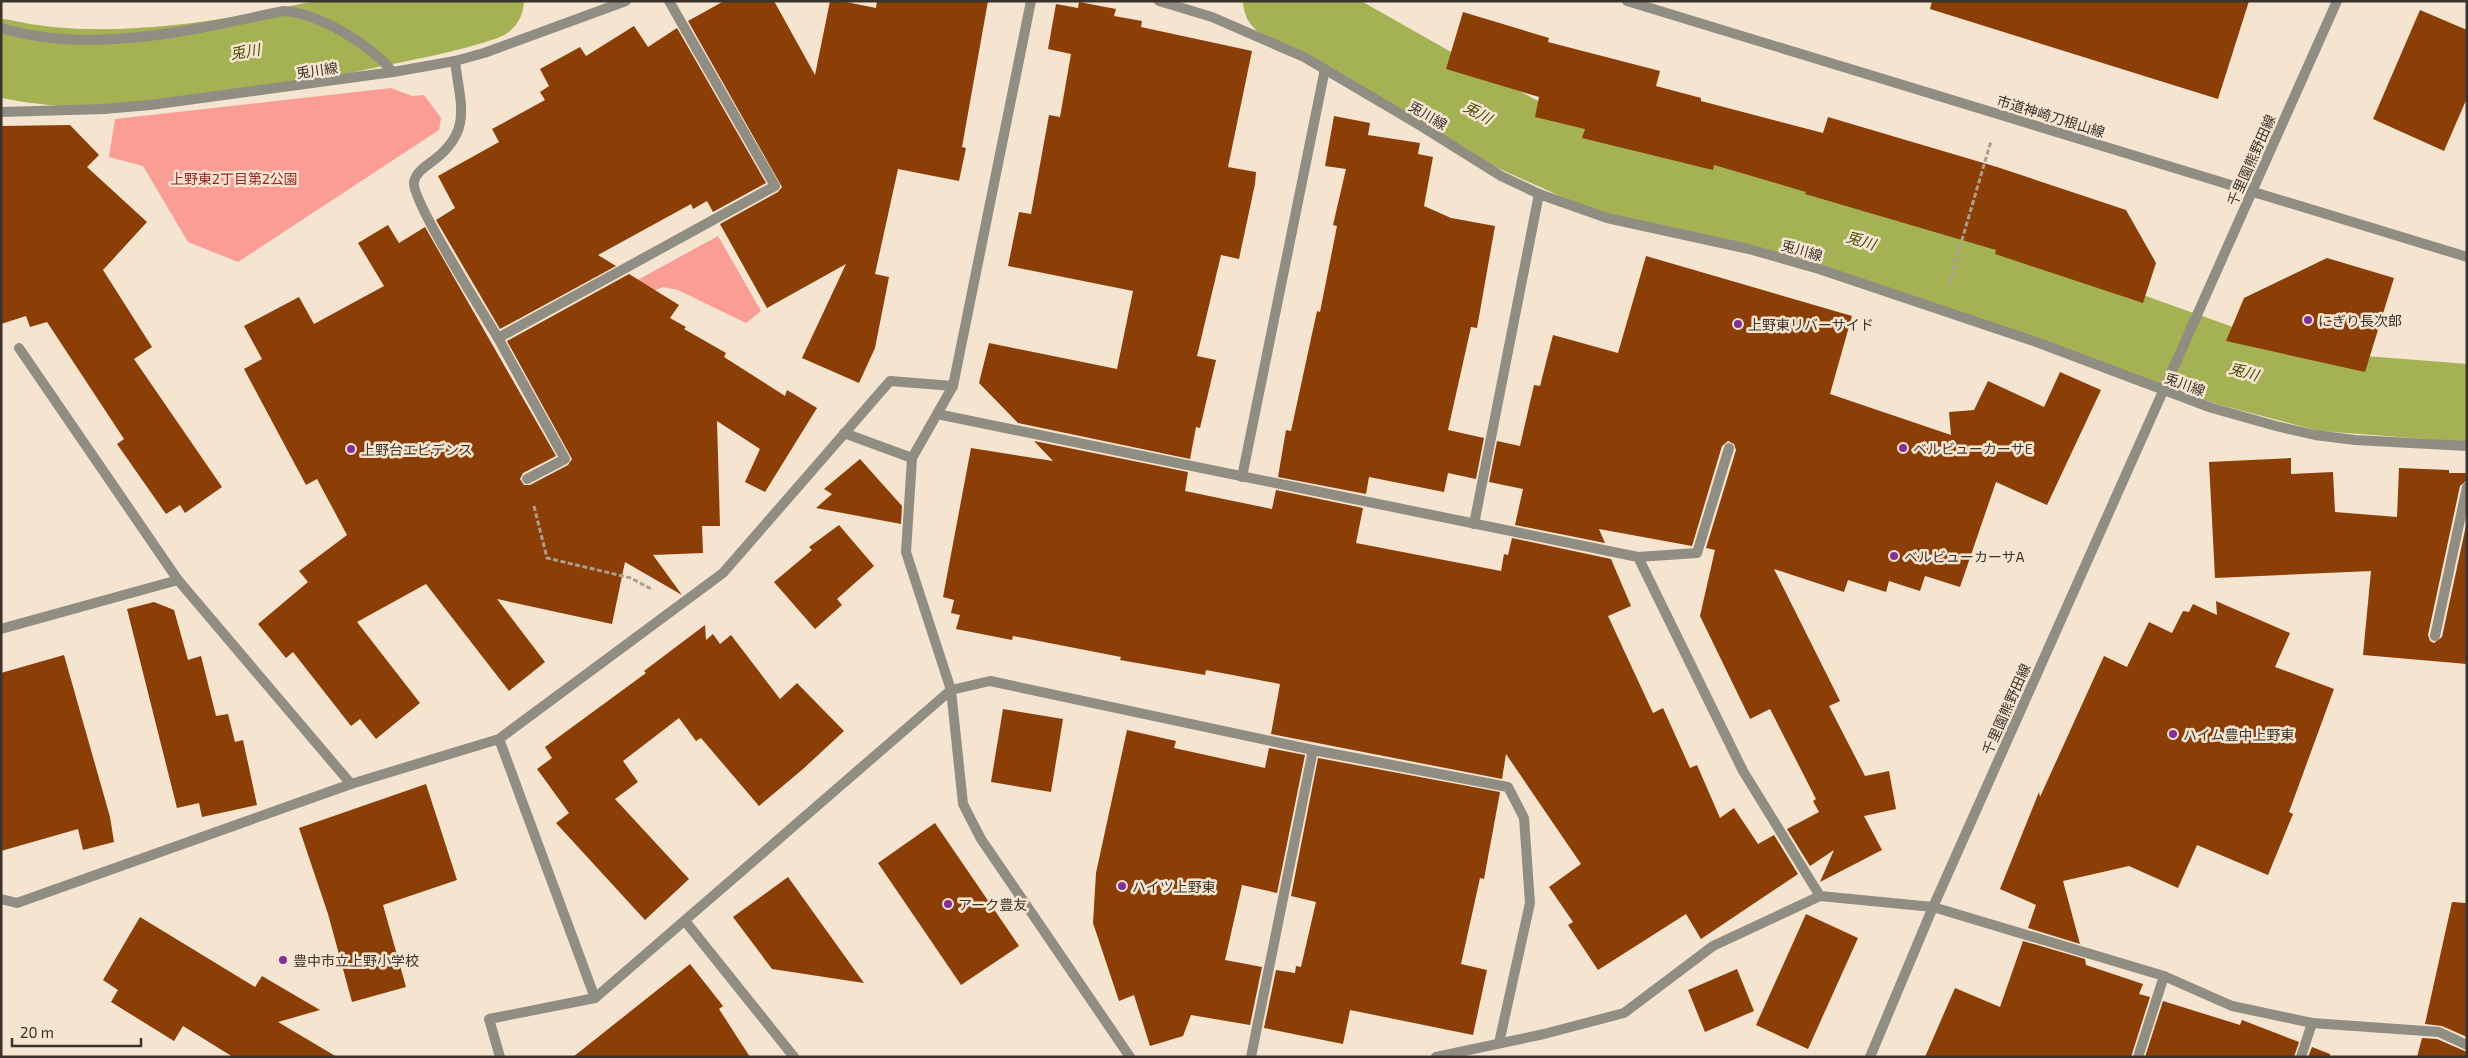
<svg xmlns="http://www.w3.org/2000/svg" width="2468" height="1058" viewBox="0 0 2468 1058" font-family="'Exo 2','Noto Sans JP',sans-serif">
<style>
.green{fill:#fa9d95}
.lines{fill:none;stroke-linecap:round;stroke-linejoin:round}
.river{stroke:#a4b253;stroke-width:78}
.building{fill:#8b3e06}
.path{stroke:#ac9f90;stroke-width:3;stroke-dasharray:5 2.5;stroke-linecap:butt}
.service{stroke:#908d83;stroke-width:10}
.minor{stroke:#908d83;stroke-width:10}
.tertiary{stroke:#908d83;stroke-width:10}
.poi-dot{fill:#832e9c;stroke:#f5e4d0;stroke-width:2}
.labels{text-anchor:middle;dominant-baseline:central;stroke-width:5;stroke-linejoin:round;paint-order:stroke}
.street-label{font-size:14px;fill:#39332b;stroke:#f5e4d0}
.park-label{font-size:14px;fill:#982526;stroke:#f5e4d0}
.poi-label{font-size:14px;fill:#39332b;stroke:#f5e4d0;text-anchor:start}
.water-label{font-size:15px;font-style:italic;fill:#454d01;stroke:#f5e4d0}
</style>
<rect width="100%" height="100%" fill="#f5e4d0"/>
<!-- green -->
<g class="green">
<path d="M391,88L412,96L424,95L441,118L439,130L238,262L188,242L143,166L109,157L115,119Z"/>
<path d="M718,236L761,311L746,323L678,290L663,287L643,295L634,282Z"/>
</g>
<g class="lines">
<!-- river -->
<g class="river">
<path d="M1282,1L1515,133L1597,170L1628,180L1772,213L1824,228L1942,265L2229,367L2324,392L2467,403"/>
<path d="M1,58C113,84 249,56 360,31C402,22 444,15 485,1"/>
</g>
</g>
<!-- building -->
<g class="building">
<path d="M724,1H774L815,75L830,1H841L876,8L877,1H988L962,147L966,148L959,181L898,169L875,274L889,277L875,348L859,383L802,358L846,264L767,308L720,224L778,192L782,187L688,21Z"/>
<path d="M1932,1H2249L2218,99L1930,9Z"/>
<path d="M1079,2L1116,9L1114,16L1142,21L1141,27L1252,51L1228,167L1256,172L1255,184L1239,259L1221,255L1197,356L1216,360L1200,428L1196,427L1190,459L1018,423L979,383L989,343L1117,369L1133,291L1008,266L1019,212L1031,214L1049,115L1060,117L1071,54L1048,49L1056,4L1078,8Z"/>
<path d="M2420,10L2467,30V98L2444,151L2373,119Z"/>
<path d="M1463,12L1549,38L1548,42L1660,71L1656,86L1701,98V101L1823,133L1828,117L1997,167L2126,210L2156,263L2143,303L1995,254L1996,250L1805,194L1806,192L1714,165L1713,170L1582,138L1585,129L1535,117L1539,97L1446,69Z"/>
<path d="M634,26L648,47L677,28L766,183L713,212L707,201L693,209L691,204L598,255L616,266L500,329L436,220L455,208L438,176L499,142L492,129L545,100L540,92L549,86L540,69L580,47L586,56Z"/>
<path d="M1334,116L1370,123L1368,135L1420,143L1418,154L1433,157L1424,206L1451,218L1495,226L1477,328L1471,327L1448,430L1484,438L1476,479L1448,473L1444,492L1369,477L1366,494L1278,477L1286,430L1291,431L1317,311L1320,312L1337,226L1333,225L1346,169L1325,166Z"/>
<path d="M70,125L99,155L87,167L147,222L103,270L152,347L134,359L222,487L185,513L180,505L166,514L117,444L124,439L47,322L30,327L26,316L1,324V126Z"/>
<path d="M388,225L399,243L425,227L556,456L523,473L520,479L524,485H530L568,465L572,459L507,341L629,274L679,305L670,318L686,327L684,329L726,353L724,357L785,396L787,390L817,408L765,492L745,482L760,449L717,421L720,526H702L703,553L653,555L682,595L625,562L612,624L497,599L545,662L509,691L426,584L357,622L420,703L376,739L360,719L351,726L293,652L286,658L258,624L308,582L299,571L347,535L317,479L306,485L244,369L262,359L244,326L299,297L314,324L384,286L358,243Z"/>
<path d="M1646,256L1852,316L1830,394L1951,435L1949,412L1974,410L1988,381L2044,407L2060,372L2101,390L2047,505L1996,482L1960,587L1925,576L1920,591L1889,581L1886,592L1848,580L1844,592L1774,569L1840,701L1829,706L1865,776L1889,771L1896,809L1864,816L1882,850L1820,882L1834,850L1810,866L1787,829L1819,812L1813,801L1816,799L1770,709L1750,719L1700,616L1715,550L1706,548L1736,450L1734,444L1728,441L1722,446L1692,546L1599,529L1605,543L1515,525L1523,489L1489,482L1497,441L1520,446L1534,385L1540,386L1553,335L1618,353Z"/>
<path d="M2327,258L2394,278L2365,372L2226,341L2244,298Z"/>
<path d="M1034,441L1188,472L1185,491L1272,509L1276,490L1363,508L1356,543L1501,571L1504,554L1508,555L1512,538L1611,559L1631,606L1608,616L1653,713L1663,708L1690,768L1697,765L1720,818L1734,808L1758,844L1774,835L1798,874L1701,939L1686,914L1598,970L1568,925L1573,922L1549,887L1581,864L1506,754L1502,779L1271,734L1280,684L1206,670L1205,675L1120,660L1121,657L1013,636L1012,640L956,629L960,615L951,613L954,600L943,597L971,448L1053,461Z"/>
<path d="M2291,458V474L2333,472L2335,512L2397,517L2399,468L2449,470V473H2467V480L2460,486L2428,635L2430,641L2434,643L2442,637L2467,521V664L2363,655L2371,571L2215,578L2209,462Z"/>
<path d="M860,459L902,506L901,524L816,508L832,494L824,489Z"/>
<path d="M839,525L874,566L837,599L842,605L815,629L774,582L812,550L809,547Z"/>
<path d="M2216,601L2290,633L2275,667L2334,689L2289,812L2293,814L2268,875L2197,845L2178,888L2129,866L2063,881L2080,944L2028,928L2036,905L2000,889L2039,792L2040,797L2104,656L2127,667L2149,622L2172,633L2183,611L2189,612L2193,604L2217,615Z"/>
<path d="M154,602L174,610L188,660L201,656L216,716L228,714L235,742L243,740L257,805L202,817L199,803L177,808L127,609Z"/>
<path d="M705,625L706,640L713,634L720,644L731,635L780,699L797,683L844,731L803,769L759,806L701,738L696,741L679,718L623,761L638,782L615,799L689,879L645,920L556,823L569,813L537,769L552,758L545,747L646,673L644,671Z"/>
<path d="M64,655L110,817L114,842L83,850L78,829L1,851V673Z"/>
<path d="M1003,709L1063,719L1051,792L991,782Z"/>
<path d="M1127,730L1176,741L1174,748L1265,768L1269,748L1305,755L1277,893L1242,885L1225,960L1262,967L1250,1025L1191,1015L1183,1036L1150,1046L1134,995L1119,1001L1093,923L1096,873Z"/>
<path d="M1318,758L1500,792L1484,879L1480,878L1461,964L1487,970L1473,1035L1350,1010L1343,1044L1264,1028L1276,970L1295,973L1296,966L1301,967L1316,902L1291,896Z"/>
<path d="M426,784L457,880L383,905L406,987L352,1002L328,914L299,828Z"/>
<path d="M935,823L1019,946L961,985L878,863Z"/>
<path d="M788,877L864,983L772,969L733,917Z"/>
<path d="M2452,902L2467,903V1037L2442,1026L2425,1024Z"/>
<path d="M1806,914L1858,938L1808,1049L1756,1025Z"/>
<path d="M140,917L255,987L262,976L320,1010L278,1022L337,1057H233L183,1026L174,1041L111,1002L118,990L103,980Z"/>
<path d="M2023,941L2085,959L2086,965L2143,984L2139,994L2150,997L2131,1057H1925L1955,988L2000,1007Z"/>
<path d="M690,964L723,1006L719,1009L750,1057H573Z"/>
<path d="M1737,969L1754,1011L1705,1032L1688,990Z"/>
<path d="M2163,1001L2240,1025L2242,1020L2299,1042L2294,1057H2145Z"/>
<path d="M2422,1038L2437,1039L2467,1052V1057H2417Z"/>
<path d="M2312,1047L2330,1054V1057H2308Z"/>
</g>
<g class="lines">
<!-- path -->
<g class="path">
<path d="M1949,284L1991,141"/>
<path d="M534,506L547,558L631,578L653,590"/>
</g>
<!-- service -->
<g class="service">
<path d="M1638,557L1697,553L1729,448"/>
<path d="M2435,636L2467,487"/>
</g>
<!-- minor -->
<g class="minor">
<path d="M1031,1L953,386L912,458L906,552L951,690L963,804L981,839L1130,1057"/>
<path d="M1159,1L1212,17L1304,57L1421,126L1501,176L1539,194L1607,218L1749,249L1819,269L2039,343L2212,408L2276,426L2315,435L2355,440L2467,446"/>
<path d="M1,28C92,55 193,30 283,11C320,13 370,45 393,72"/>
<path d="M455,61C460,104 473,130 434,160C426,166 416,172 414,182C411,200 485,316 498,338L775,186L669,1"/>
<path d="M1,112L104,109L150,105L393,72L455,61L484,53L626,1"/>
<path d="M498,338L565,459L527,479"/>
<path d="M19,348L178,580"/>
<path d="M937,414L1638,557L1743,771L1820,896"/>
<path d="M844,433L912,458"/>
<path d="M1242,477L1325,69"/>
<path d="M1474,524L1539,194"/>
<path d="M1,629L178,580L351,784"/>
<path d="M499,739L595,998"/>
<path d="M1,899L17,903L351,784L499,739L723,573L890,381L953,386"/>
<path d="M685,921L794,1057"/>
<path d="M500,1057L489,1019L595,998L951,690L990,681L1313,750L1508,787L1524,818L1530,903L1499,1043"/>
<path d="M1251,1057L1313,750"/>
<path d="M1436,1057L1544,1034L1624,1013L1713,946L1820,896L1933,907L2164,976L2232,1006L2312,1023L2439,1032L2467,1045"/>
<path d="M2138,1057L2164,976"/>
<path d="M2301,1057L2312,1023"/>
</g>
<!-- tertiary -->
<g class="tertiary">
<path d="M1627,1L2467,257"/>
<path d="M1870,1057L1933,907L2337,1"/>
</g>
</g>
<!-- markers -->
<g class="poi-dot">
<circle cx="2308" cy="320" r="5"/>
<circle cx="1738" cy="324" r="5"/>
<circle cx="1903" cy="448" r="5"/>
<circle cx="351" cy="449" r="5"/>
<circle cx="1894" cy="556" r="5"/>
<circle cx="2173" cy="734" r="5"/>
<circle cx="1122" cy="886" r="5"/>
<circle cx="948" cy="904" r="5"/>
<circle cx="283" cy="960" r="5"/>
</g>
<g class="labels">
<!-- street labels -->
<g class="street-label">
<text transform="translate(317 70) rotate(-8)">兎川線</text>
<text transform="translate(1428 115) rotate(31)">兎川線</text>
<text transform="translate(2051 116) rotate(17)">市道神崎刀根山線</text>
<text transform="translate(2251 160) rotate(-66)">千里園熊野田線</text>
<text transform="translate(1802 250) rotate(16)">兎川線</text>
<text transform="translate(2185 384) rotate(20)">兎川線</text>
<text transform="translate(2006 709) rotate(-66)">千里園熊野田線</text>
</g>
<!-- park labels -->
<g class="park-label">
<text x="234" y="178">上野東2丁目第2公園</text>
</g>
<!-- poi labels -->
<g class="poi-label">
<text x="2318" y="320">にぎり長次郎</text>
<text x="1748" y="324">上野東リバーサイド</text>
<text x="1913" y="448">ベルビューカーサE</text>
<text x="361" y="449">上野台エビデンス</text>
<text x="1904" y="556">ベルビューカーサA</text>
<text x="2183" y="734">ハイム豊中上野東</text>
<text x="1132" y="886">ハイツ上野東</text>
<text x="958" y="904">アーク豊友</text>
<text x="293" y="960">豊中市立上野小学校</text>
</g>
<!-- water labels -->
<g class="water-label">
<text transform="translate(245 51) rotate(-9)">兎川</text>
<text transform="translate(1478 112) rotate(29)">兎川</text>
<text transform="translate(1861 240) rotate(17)">兎川</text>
<text transform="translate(2244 371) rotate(16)">兎川</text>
</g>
</g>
<!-- border -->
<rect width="2468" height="1058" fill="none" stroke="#39332b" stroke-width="5"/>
<!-- scale -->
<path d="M12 1038v8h129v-8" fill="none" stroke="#39332b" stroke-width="2.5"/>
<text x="20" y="1038" font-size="15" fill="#39332b" stroke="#f5e4d0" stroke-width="4" paint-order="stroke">20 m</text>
</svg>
